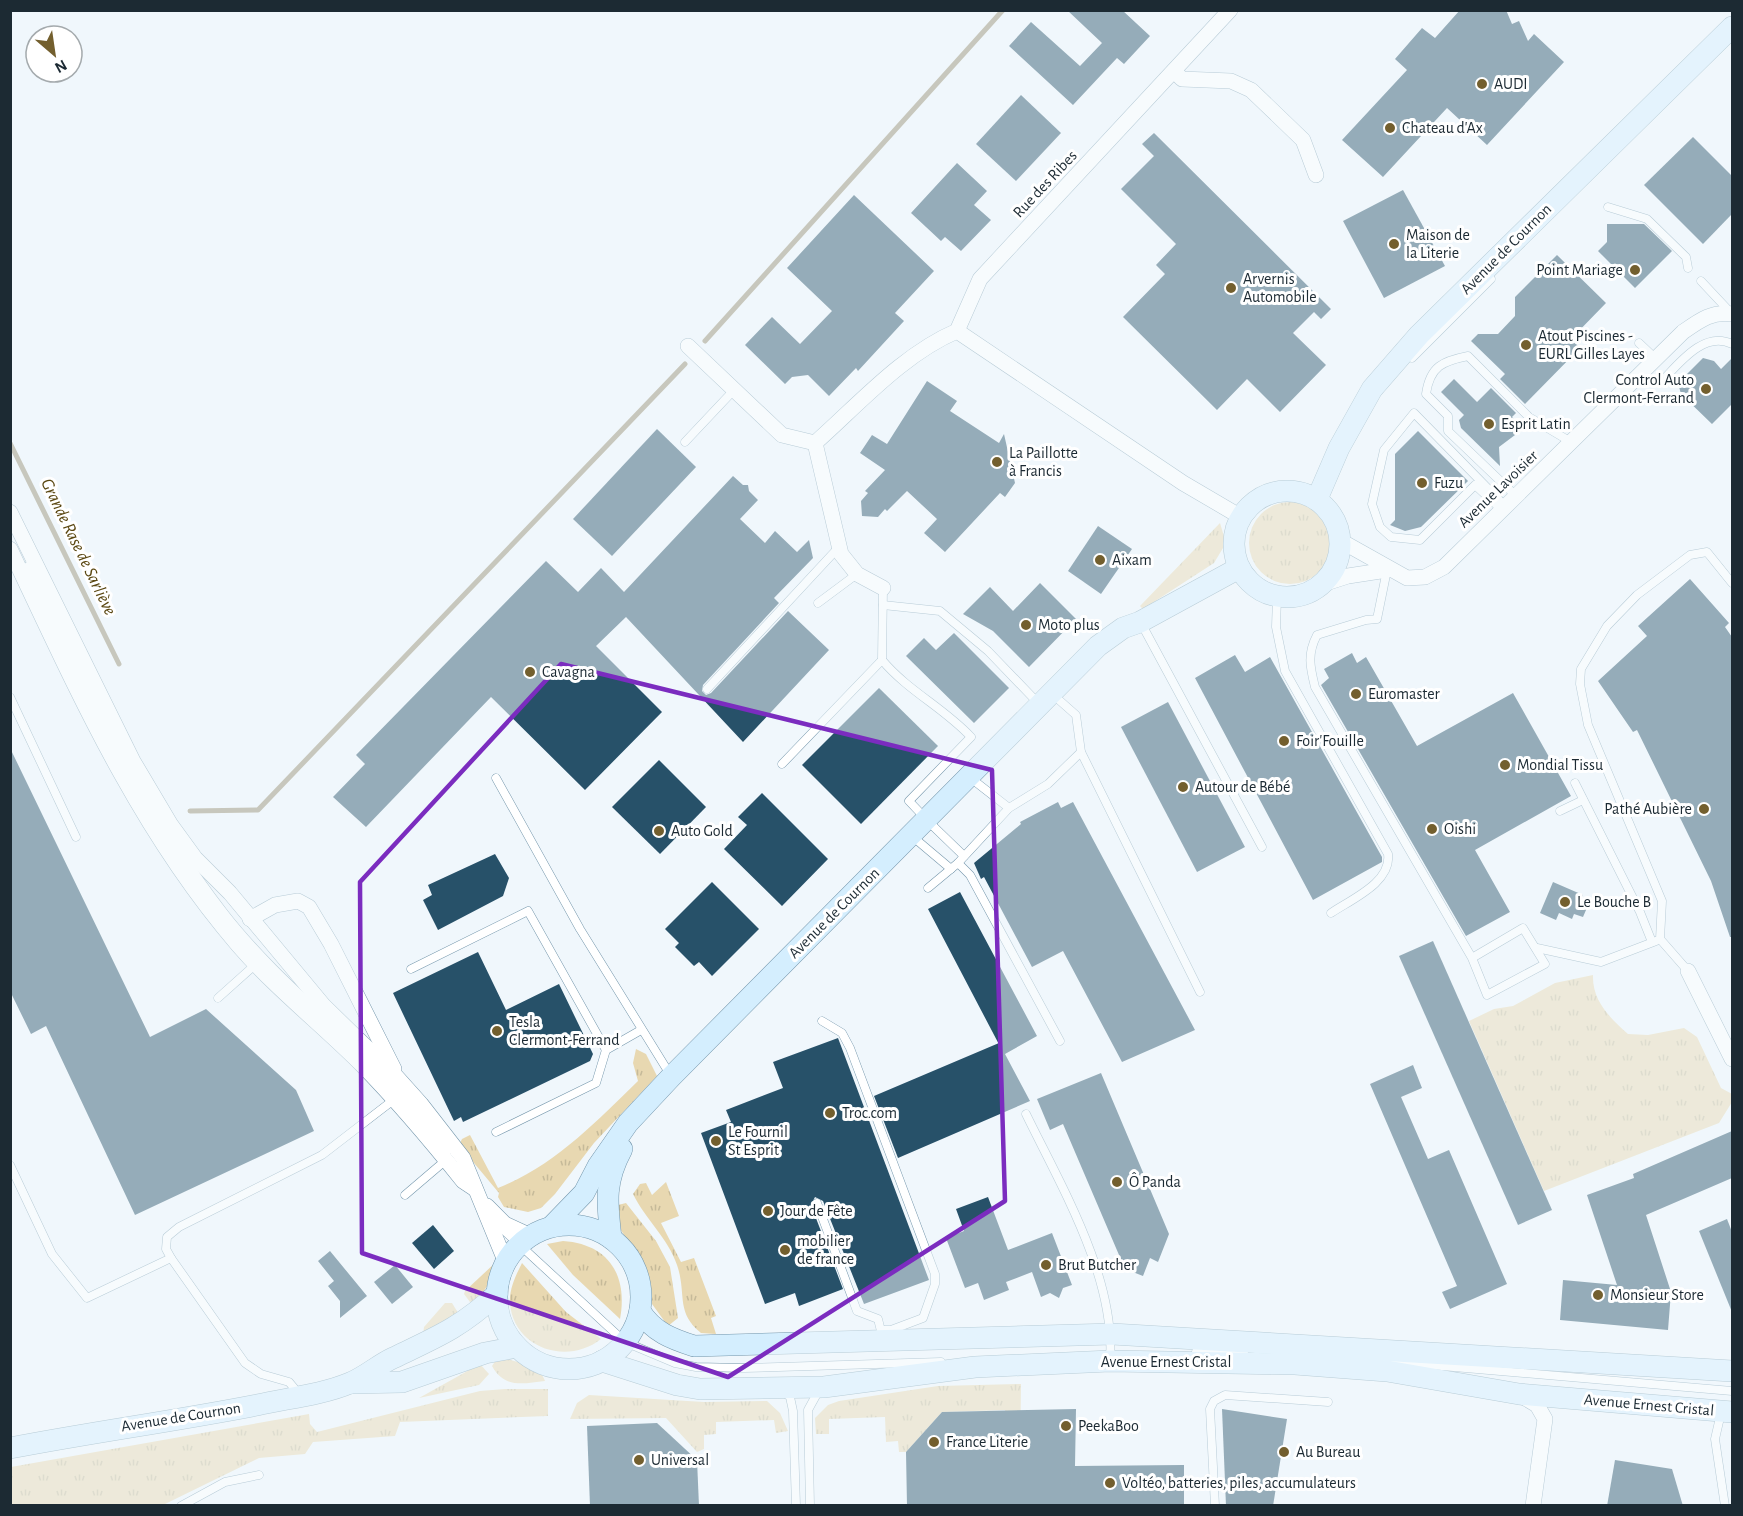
<svg xmlns="http://www.w3.org/2000/svg" width="1743" height="1516" viewBox="0 0 1743 1516" font-family="'Alegreya Sans',sans-serif">
<style>
.grass{fill:url(#grass-tufts)}
.lines{fill:none;stroke-linecap:round;stroke-linejoin:round}
.stream{stroke:#968d71;stroke-width:5}
.building{fill:#275169}
.lane-casing{stroke:#7597ac;stroke-width:9}
.street-casing{stroke:#7597ac;stroke-width:16}
.secondary-casing{stroke:#7597ac;stroke-width:22}
.lane{stroke:#fff;stroke-width:8}
.street{stroke:#fff;stroke-width:15}
.secondary{stroke:#d4eefe;stroke-width:21}
.marked{fill:none;stroke:#7b2cbf;stroke-width:4.5;stroke-linejoin:round}
.poi-dot{fill:#735f2e;stroke:#fff;stroke-width:2}
.labels{text-anchor:middle;dominant-baseline:central;stroke-width:6;stroke-linejoin:round;paint-order:stroke}
.poi-label{font-size:16px;fill:#1c2a33;stroke:#fff;text-anchor:start}
.street-label{font-size:16px;fill:#1c2a33;stroke:#fff}
.water-label{font-size:18px;font-style:italic;fill:#5a4711;stroke:#fff}
</style>
<defs>
<pattern id="grass-tufts" width="24" height="20" patternUnits="userSpaceOnUse" patternTransform="scale(1.5)"><rect width="24" height="20" fill="#e8d8b1"/><path d="M3 7l-1-3M5 7V3M7 7l1-3M15 17l-1-3M17 17v-4M19 17l1-3" fill="none" stroke="#c6ba99"/></pattern>
</defs>
<rect width="100%" height="100%" fill="#f0f7fc"/>
<!-- grass -->
<g class="grass">
<circle cx="1290" cy="543" r="41"/>
<path d="M1220,523L1226,543L1214,563L1143,609L1140,606Z"/>
<path d="M1593,975C1592,1001 1610,1018 1628,1034L1648,1035L1684,1028L1697,1037L1721,1088L1732,1094V1102L1719,1123L1544,1191L1469,1021L1494,1009L1513,1006L1555,983Z"/>
<path d="M636,1049L646,1054L657,1076L594,1143L555,1194L541,1208L528,1212L504,1207L498,1197L499,1193L459,1145L462,1139L470,1135L498,1188C554,1166 596,1122 638,1081L633,1063Z"/>
<path d="M666,1182L679,1216L661,1223L681,1262L694,1258L716,1316L711,1318L716,1334L701,1333C675,1312 687,1294 677,1265C668,1238 645,1219 633,1194L640,1184L646,1183L652,1195Z"/>
<path d="M626,1203L656,1241L670,1267L678,1318L668,1326L652,1304L645,1268L619,1227L614,1206Z"/>
<path d="M563,1241C609,1244 628,1276 620,1319L573,1275L547,1244Z"/>
<path d="M495,1263L491,1280L478,1300L470,1302L464,1294L465,1291Z"/>
<path d="M522,1263L566,1312L601,1339C567,1366 513,1348 510,1303C509,1289 516,1275 522,1263Z"/>
<path d="M445,1303H452L460,1316L423,1335L424,1327Z"/>
<path d="M507,1359C520,1363 541,1367 545,1381C522,1384 504,1388 492,1366L496,1360Z"/>
<path d="M480,1364L489,1374L479,1385L419,1398Z"/>
<path d="M1021,1384L1020,1465L1007,1466L1005,1410L942,1412L906,1452H899L898,1441L886,1442L885,1417L829,1419V1434H816L815,1418L828,1405L839,1401L938,1386Z"/>
<path d="M505,1389H548V1416L400,1422L395,1436L313,1442L305,1454L259,1458L163,1505H11V1467L309,1414L310,1424L317,1432L480,1391Z"/>
<path d="M589,1395L704,1402L767,1401L780,1413L788,1431L776,1433L774,1420L716,1422V1434L704,1435V1449L697,1452L666,1418L570,1419L577,1403Z"/>
</g>
<g class="lines">
<!-- stream -->
<g class="stream">
<path d="M705,341L1003,10"/>
<path d="M10,443L119,664"/>
<path d="M190,811L258,810L685,364"/>
</g>
</g>
<!-- building -->
<g class="building">
<path d="M1067,10H1122L1150,36L1124,64L1117,58L1073,105L1009,46L1031,22L1080,66L1102,43Z"/>
<path d="M1460,10H1506L1512,24L1519,21L1528,41L1534,34L1564,62L1487,145L1447,108L1383,177L1342,140L1407,70L1395,59L1422,28L1435,38Z"/>
<path d="M1021,95L1061,133L1016,181L976,144Z"/>
<path d="M1154,133L1331,309L1321,319L1314,312L1293,333L1326,365L1280,412L1247,379L1217,410L1123,317L1165,274L1156,265L1176,244L1121,189L1154,156L1142,144Z"/>
<path d="M1693,137L1732,176V214L1703,244L1644,185Z"/>
<path d="M957,163L987,191L974,205L991,220L961,251L945,237L941,241L911,213Z"/>
<path d="M1403,190L1445,266L1384,298L1343,221Z"/>
<path d="M854,195L934,271L895,313L904,321L858,371L856,368L829,396L808,375L792,377L785,384L745,345L772,317L800,344L832,311L787,268Z"/>
<path d="M1607,224H1644L1672,251L1635,288L1598,251L1607,242Z"/>
<path d="M1557,255L1606,303L1571,339L1580,348L1525,404L1500,379L1505,374L1471,341L1478,334H1498L1515,316V297Z"/>
<path d="M1703,358L1714,361L1721,369L1732,358V404L1712,424L1681,394L1678,383Z"/>
<path d="M1454,379L1477,402L1491,388L1516,413L1512,417L1523,429L1499,447L1500,466L1461,428L1459,420L1464,415L1441,392Z"/>
<path d="M927,381L957,401L950,411L999,443L1004,434L1015,483L1005,497L1000,493L945,552L924,533L937,519L907,491L887,511L885,509L878,517L862,516L861,501L868,493L865,491L885,470L860,453L872,435L887,444Z"/>
<path d="M657,429L696,467L612,556L573,519Z"/>
<path d="M1418,431L1468,481L1421,527L1405,531L1390,525L1395,520V454Z"/>
<path d="M733,476L743,485H748L749,491L758,500L740,519L765,543L775,531L797,552L809,540L813,558L774,598L779,603L703,685L702,691L706,695L711,693L788,611L829,650L743,742L626,617L596,646L662,712L585,790L491,697L366,827L333,797L365,764L356,755L546,561L578,592L601,568L624,592Z"/>
<path d="M1098,526L1132,549L1101,594L1068,571Z"/>
<path d="M1690,579L1729,623L1725,627L1732,637V937H1730L1711,881L1637,730L1633,732L1598,681L1647,636L1638,626Z"/>
<path d="M1040,583L1076,619L1029,667L993,631L963,614L990,587L1013,611Z"/>
<path d="M954,633L1009,688L974,723L906,656L924,638L936,650Z"/>
<path d="M1352,653L1357,663L1366,657L1417,746L1513,693L1571,796L1475,850L1510,912L1466,936L1321,685L1329,678L1324,669Z"/>
<path d="M1235,655L1245,672L1270,657L1382,857V862L1313,900L1195,678Z"/>
<path d="M879,688L938,746L861,824L802,765Z"/>
<path d="M1168,702L1245,847L1197,872L1121,727Z"/>
<path d="M10,748L150,1037L206,1009L296,1090L314,1131L135,1215L46,1026L31,1034L10,991Z"/>
<path d="M659,760L706,807L660,854L612,807Z"/>
<path d="M762,793L828,859L782,906L724,849L747,825L738,817Z"/>
<path d="M1058,802L1061,808L1073,802L1195,1030L1122,1062L1063,951L1032,967L984,877L981,879L974,863L1021,824L1020,822Z"/>
<path d="M495,854L509,878L503,896L438,930L423,900L432,895L428,885Z"/>
<path d="M712,882L759,929L712,976L699,962L694,966L675,947L679,943L665,929Z"/>
<path d="M1553,882L1583,895L1581,900L1589,903L1583,917L1574,914L1572,919L1559,913L1556,920L1540,913Z"/>
<path d="M960,892L1037,1036L1005,1054L1030,1101L898,1158L874,1096L999,1043L1003,1052L928,909Z"/>
<path d="M1433,941L1552,1210L1518,1225L1399,956Z"/>
<path d="M478,952L506,1010L559,984L593,1054L590,1061L463,1122L461,1117L454,1121L393,993Z"/>
<path d="M838,1038L929,1280L864,1304L823,1201L815,1197L811,1205L843,1289L799,1306L795,1293L765,1304L701,1133L731,1122L726,1110L783,1088L773,1062Z"/>
<path d="M1413,1065L1422,1088L1401,1097L1428,1159L1449,1150L1507,1284L1450,1309L1442,1292L1457,1286L1370,1084Z"/>
<path d="M1101,1073L1169,1234L1158,1262L1150,1258L1143,1276L1125,1269L1063,1124L1050,1130L1037,1099Z"/>
<path d="M1732,1131V1178L1646,1215L1671,1292L1668,1330L1560,1320L1563,1280L1617,1285L1587,1195L1634,1178L1633,1174Z"/>
<path d="M988,1197L1008,1250L1052,1233L1072,1285L1063,1288L1059,1298L1050,1293L1041,1297L1032,1272L1006,1282L1009,1290L984,1300L978,1283L965,1288L946,1238L964,1231L956,1209Z"/>
<path d="M1727,1219L1732,1232V1312L1699,1231Z"/>
<path d="M433,1225L454,1251L434,1269L412,1243Z"/>
<path d="M330,1251L367,1296L340,1318V1301L328,1286L334,1281L318,1261Z"/>
<path d="M395,1265L413,1287L392,1304L374,1282Z"/>
<path d="M1076,1409L1075,1466L1184,1465V1506H907L906,1452L942,1412Z"/>
<path d="M1222,1409L1287,1419L1273,1506H1226Z"/>
<path d="M657,1423L697,1460L699,1506H590L587,1426Z"/>
<path d="M1615,1460L1672,1469L1683,1506H1607Z"/>
</g>
<g class="lines">
<!-- lane casing -->
<g class="lane-casing">
<g id="lane">
<path d="M1608,207L1647,219L1686,257L1688,268"/>
<path d="M1701,281L1731,313"/>
<path d="M1639,343L1656,359"/>
<path d="M1412,358L1491,279"/>
<path d="M1660,383C1678,365 1703,330 1732,344"/>
<path d="M685,442L734,390"/>
<path d="M1516,496L1448,431V416L1426,394C1430,366 1443,361 1468,356L1529,417L1571,442"/>
<path d="M1502,510L1475,485L1420,540L1391,537L1380,527L1372,504L1384,450L1414,413L1506,507"/>
<path d="M28,566C88,688 140,805 224,913C266,967 318,1010 367,1058C396,1087 421,1119 448,1150"/>
<path d="M1387,570L1377,619L1366,620L1317,635C1307,654 1310,667 1315,687L1472,958L1487,995L1545,964L1523,928L1472,958"/>
<path d="M883,588L882,660C908,691 944,708 971,737L909,801L926,819"/>
<path d="M1277,597L1276,627L1285,671L1388,854C1392,882 1352,899 1331,913"/>
<path d="M818,603L857,574"/>
<path d="M883,605L940,611L988,651L1039,704"/>
<path d="M1141,623L1262,847"/>
<path d="M707,689L839,547"/>
<path d="M10,697L76,837"/>
<path d="M1059,700L1076,715L1081,752L1200,992"/>
<path d="M782,764L882,660"/>
<path d="M496,778L580,929L671,1076"/>
<path d="M977,783L1009,808L1048,784L1081,752"/>
<path d="M1575,783L1640,912L1652,942"/>
<path d="M1560,811L1583,800"/>
<path d="M934,827L964,856"/>
<path d="M919,842L951,869"/>
<path d="M958,863L970,875L1060,1041"/>
<path d="M928,888L958,863L1009,808"/>
<path d="M1537,948L1601,962L1656,941"/>
<path d="M411,969L528,911L606,1050"/>
<path d="M1688,971L1660,939L1662,901L1588,725L1580,684L1581,669L1607,626L1637,595L1690,555L1707,552L1732,583"/>
<path d="M218,998L256,964"/>
<path d="M822,1021L842,1033L850,1048L935,1274V1284L923,1318L891,1330H883"/>
<path d="M1026,1114C1061,1186 1116,1278 1110,1360"/>
<path d="M496,1132L596,1083L606,1050L641,1030"/>
<path d="M10,1165L52,1254L87,1298L171,1258L245,1363L261,1374L289,1382L299,1394"/>
<path d="M405,1195L446,1160"/>
<path d="M817,1203L857,1311L878,1319L882,1335"/>
<path d="M497,1224L625,1342L675,1363L696,1367L744,1368L941,1362"/>
<path d="M171,1258L166,1249L167,1237L179,1227L322,1155L396,1098"/>
<path d="M1196,1352L1244,1353"/>
<path d="M1384,1361L1732,1391"/>
<path d="M785,1393L790,1397L793,1411L796,1506"/>
<path d="M1721,1413L1715,1439L1725,1506"/>
<path d="M181,1506L225,1482L259,1475"/>
<path d="M810,1506L808,1410L819,1390"/>
<path d="M1215,1506L1210,1409L1214,1401L1225,1395L1328,1402"/>
</g>
</g>
<!-- street casing -->
<g class="street-casing">
<g id="street">
<path d="M1174,71L1182,79L1231,81L1251,90L1303,140L1316,175"/>
<path d="M957,331L1183,483L1241,517"/>
<path d="M688,346L782,435L815,443"/>
<path d="M815,443C859,404 903,354 957,331L980,279L1230,10"/>
<path d="M815,443L841,554L857,574L883,588"/>
<path d="M10,512L133,761L171,825L195,858L230,893L324,1006L395,1075L421,1104L463,1158L506,1263"/>
<path d="M1341,541L1407,578L1425,577L1444,567L1683,332C1700,320 1712,311 1732,314"/>
<path d="M10,549C76,688 137,828 238,945C276,989 321,1024 362,1065C398,1102 431,1141 463,1181L475,1189"/>
<path d="M1323,584L1348,576L1387,570"/>
<path d="M250,919L275,905L298,901L309,907L331,944L394,1069"/>
<path d="M1688,971L1732,1059"/>
<path d="M487,1206L505,1224L531,1236"/>
<path d="M1520,1395L1537,1405L1545,1419L1533,1506"/>
</g>
</g>
<!-- secondary casing -->
<g class="secondary-casing">
<g id="secondary">
<circle cx="1287" cy="544" r="53"/>
<path d="M1317,499L1339,448L1372,389L1419,335L1732,27"/>
<circle cx="569" cy="1297" r="72"/>
<path d="M552,1226L584,1193L598,1166L628,1123L671,1077L1098,646L1123,628L1140,622L1239,568"/>
<path d="M611,1238C607,1203 604,1182 622,1149"/>
<path d="M640,1311C653,1332 672,1339 694,1346L1112,1334L1732,1371"/>
<path d="M602,1361L677,1385L700,1389L824,1387L975,1367L1110,1361L1295,1364L1387,1371L1519,1394L1732,1412"/>
<path d="M352,1383L402,1382L485,1353L517,1347"/>
<path d="M10,1448C93,1432 175,1421 257,1405C288,1398 321,1395 350,1383C365,1377 378,1365 393,1358C437,1337 460,1328 497,1294"/>
</g>
</g>
<!-- lane -->
<use href="#lane" class="lane"/>
<!-- street -->
<use href="#street" class="street"/>
<!-- secondary -->
<use href="#secondary" class="secondary"/>
</g>
<!-- marked area -->
<path d="M0 0H1743V1516H0ZM561,664L992,770L1005,1201L728,1377L362,1253L360,882Z" fill="#f0f7fc" fill-opacity=".55" fill-rule="evenodd"/>
<path class="marked" d="M561,664L992,770L1005,1201L728,1377L362,1253L360,882Z"/>
<!-- markers -->
<g class="poi-dot">
<circle cx="1482" cy="84" r="6"/>
<circle cx="1390" cy="128" r="6"/>
<circle cx="1394" cy="244" r="6"/>
<circle cx="1635" cy="270" r="6"/>
<circle cx="1231" cy="288" r="6"/>
<circle cx="1526" cy="345" r="6"/>
<circle cx="1706" cy="389" r="6"/>
<circle cx="1489" cy="424" r="6"/>
<circle cx="997" cy="462" r="6"/>
<circle cx="1422" cy="483" r="6"/>
<circle cx="1100" cy="560" r="6"/>
<circle cx="1026" cy="625" r="6"/>
<circle cx="530" cy="672" r="6"/>
<circle cx="1356" cy="694" r="6"/>
<circle cx="1284" cy="741" r="6"/>
<circle cx="1505" cy="765" r="6"/>
<circle cx="1183" cy="787" r="6"/>
<circle cx="1704" cy="809" r="6"/>
<circle cx="1432" cy="829" r="6"/>
<circle cx="659" cy="831" r="6"/>
<circle cx="1565" cy="902" r="6"/>
<circle cx="497" cy="1031" r="6"/>
<circle cx="830" cy="1113" r="6"/>
<circle cx="716" cy="1141" r="6"/>
<circle cx="1117" cy="1182" r="6"/>
<circle cx="768" cy="1211" r="6"/>
<circle cx="785" cy="1250" r="6"/>
<circle cx="1046" cy="1265" r="6"/>
<circle cx="1598" cy="1295" r="6"/>
<circle cx="1066" cy="1426" r="6"/>
<circle cx="934" cy="1442" r="6"/>
<circle cx="1284" cy="1452" r="6"/>
<circle cx="639" cy="1460" r="6"/>
<circle cx="1110" cy="1483" r="6"/>
</g>
<g class="labels">
<!-- poi labels -->
<g class="poi-label">
<text x="1494" y="84">AUDI</text>
<text x="1402" y="128">Chateau d'Ax</text>
<text x="1406" y="235">Maison de<tspan x="1406" dy="18">la Literie</tspan></text>
<text x="1623" y="270" text-anchor="end">Point Mariage</text>
<text x="1243" y="279">Arvernis<tspan x="1243" dy="18">Automobile</tspan></text>
<text x="1538" y="336">Atout Piscines -<tspan x="1538" dy="18">EURL Gilles Layes</tspan></text>
<text x="1694" y="380" text-anchor="end">Control Auto<tspan x="1694" dy="18">Clermont-Ferrand</tspan></text>
<text x="1501" y="424">Esprit Latin</text>
<text x="1009" y="453">La Paillotte<tspan x="1009" dy="18">à Francis</tspan></text>
<text x="1434" y="483">Fuzu</text>
<text x="1112" y="560">Aixam</text>
<text x="1038" y="625">Moto plus</text>
<text x="542" y="672">Cavagna</text>
<text x="1368" y="694">Euromaster</text>
<text x="1296" y="741">Foir'Fouille</text>
<text x="1517" y="765">Mondial Tissu</text>
<text x="1195" y="787">Autour de Bébé</text>
<text x="1692" y="809" text-anchor="end">Pathé Aubière</text>
<text x="1444" y="829">Oishi</text>
<text x="671" y="831">Auto Gold</text>
<text x="1577" y="902">Le Bouche B</text>
<text x="509" y="1022">Tesla<tspan x="509" dy="18">Clermont-Ferrand</tspan></text>
<text x="842" y="1113">Troc.com</text>
<text x="728" y="1132">Le Fournil<tspan x="728" dy="18">St Esprit</tspan></text>
<text x="1129" y="1182">Ô Panda</text>
<text x="780" y="1211">Jour de Fête</text>
<text x="797" y="1241">mobilier<tspan x="797" dy="18">de france</tspan></text>
<text x="1058" y="1265">Brut Butcher</text>
<text x="1610" y="1295">Monsieur Store</text>
<text x="1078" y="1426">PeekaBoo</text>
<text x="946" y="1442">France Literie</text>
<text x="1296" y="1452">Au Bureau</text>
<text x="651" y="1460">Universal</text>
<text x="1122" y="1483">Voltéo, batteries, piles, accumulateurs</text>
</g>
<!-- street labels -->
<g class="street-label">
<text transform="translate(1045 184) rotate(-47)">Rue des Ribes</text>
<text transform="translate(1506 249) rotate(-45)">Avenue de Cournon</text>
<text transform="translate(1498 489) rotate(-44)">Avenue Lavoisier</text>
<text transform="translate(834 913) rotate(-45)">Avenue de Cournon</text>
<text x="1166" y="1362">Avenue Ernest Cristal</text>
<text transform="translate(1649 1405) rotate(5)">Avenue Ernest Cristal</text>
<text transform="translate(181 1417) rotate(-9)">Avenue de Cournon</text>
</g>
<!-- water labels -->
<g class="water-label">
<text transform="translate(78 547) rotate(64)">Grande Rase de Sarliève</text>
</g>
</g>
<!-- border -->
<rect width="1743" height="1516" fill="none" stroke="#1c2a33" stroke-width="24"/>
<!-- north arrow -->
<g transform="translate(54 54) rotate(151)"><circle r="28" fill="#ffffff" stroke="#a4aaad" stroke-width="1.5"/>
<path d="M0-4.5L10 22L0 15L-10 22Z" fill="#735f2e"/>
<text y="-9" font-size="16" font-weight="bold" text-anchor="middle" fill="#1c2a33">N</text>
</g>
</svg>
